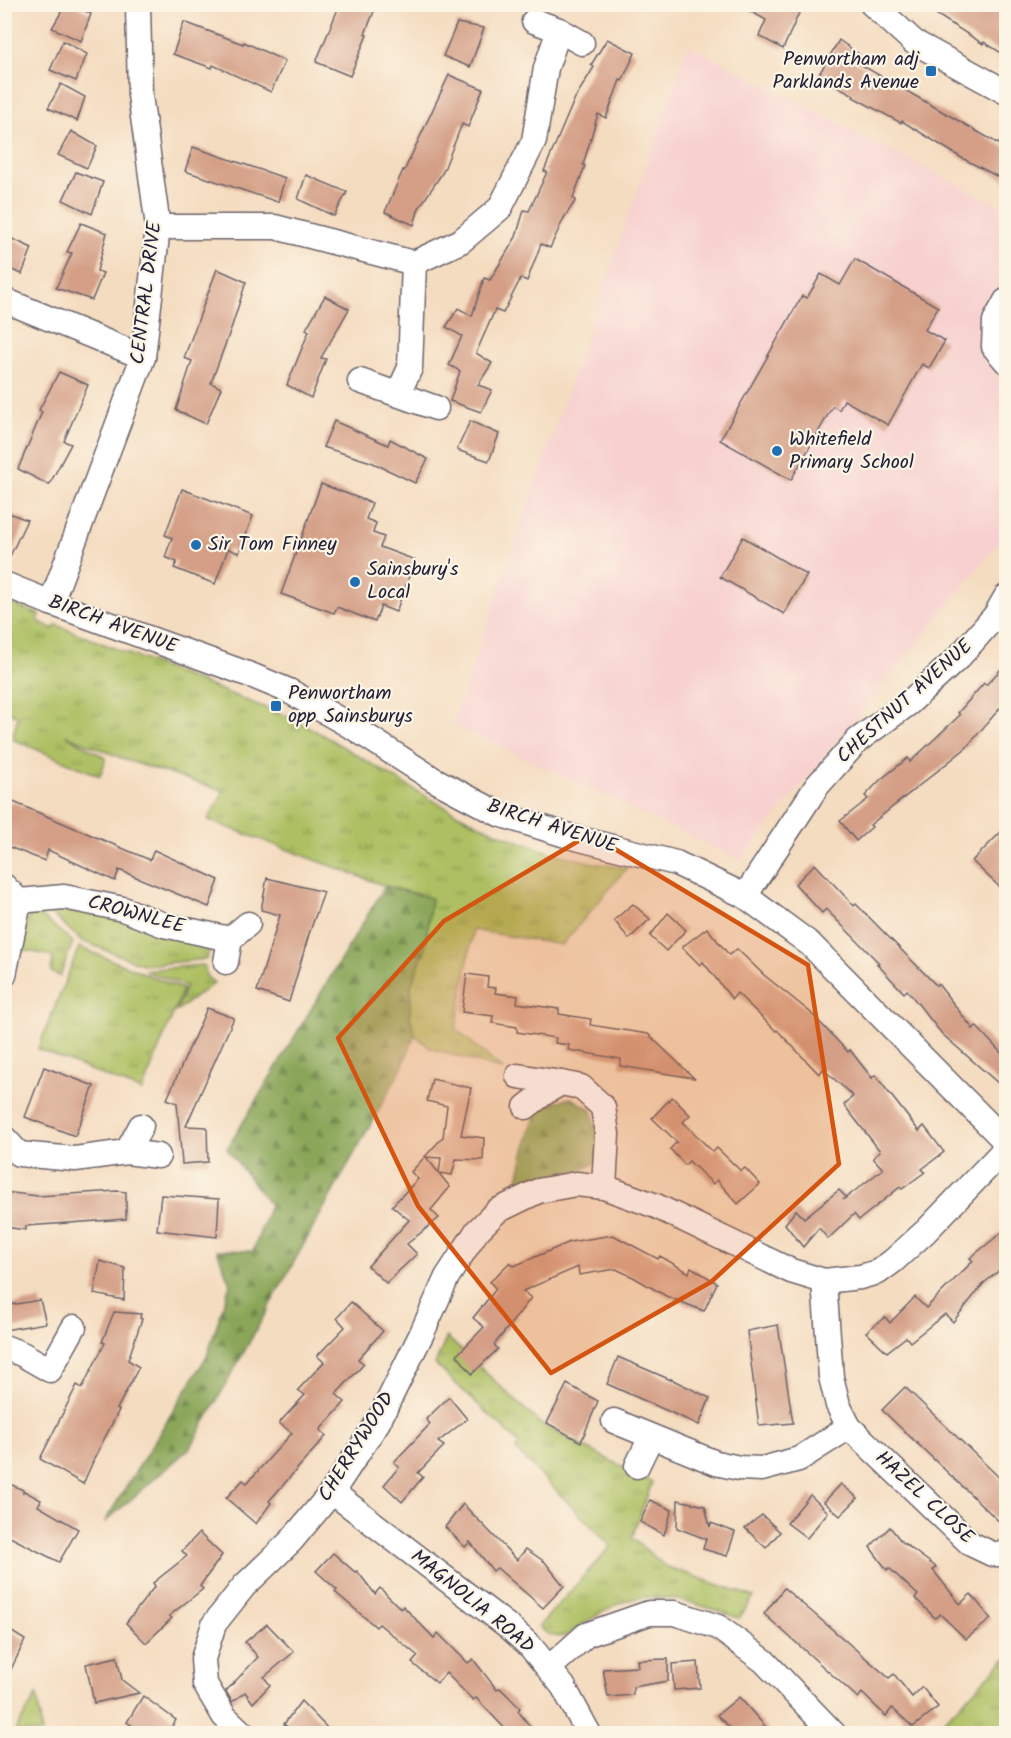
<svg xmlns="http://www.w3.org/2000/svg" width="1011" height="1738" viewBox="0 0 1011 1738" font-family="Kalam,sans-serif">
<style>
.built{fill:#f7d0cf}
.grass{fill:url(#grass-tufts);stroke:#68704e;stroke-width:1.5}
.forest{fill:url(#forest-firs);stroke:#56644a;stroke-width:1.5}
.building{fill:#d49f86}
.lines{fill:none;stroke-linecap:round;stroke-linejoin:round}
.minor-casing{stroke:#6c636a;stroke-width:27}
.minor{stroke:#fff;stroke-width:24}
.marked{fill:#d45411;fill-opacity:0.2;stroke:#d45411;stroke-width:4.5;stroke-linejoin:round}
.poi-dot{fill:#1f6fb2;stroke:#fcf5e5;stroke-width:2}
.labels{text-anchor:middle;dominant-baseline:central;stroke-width:4.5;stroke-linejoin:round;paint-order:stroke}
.poi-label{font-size:20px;fill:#22223b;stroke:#fcf5e5;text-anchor:start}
.street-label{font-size:20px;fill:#22223b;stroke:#fcf5e5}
</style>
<defs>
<pattern id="grass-tufts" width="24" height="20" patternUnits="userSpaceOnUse" patternTransform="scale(1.5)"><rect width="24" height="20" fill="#adbf62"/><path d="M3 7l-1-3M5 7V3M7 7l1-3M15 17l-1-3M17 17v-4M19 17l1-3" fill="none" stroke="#8c9b52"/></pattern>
<pattern id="forest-firs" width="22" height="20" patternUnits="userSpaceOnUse" patternTransform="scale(1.5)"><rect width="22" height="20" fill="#8aa658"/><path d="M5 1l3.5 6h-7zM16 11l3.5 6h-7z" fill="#70874a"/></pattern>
</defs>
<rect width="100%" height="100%" fill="#fcf5e5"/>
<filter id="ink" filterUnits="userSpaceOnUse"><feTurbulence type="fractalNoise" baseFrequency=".0167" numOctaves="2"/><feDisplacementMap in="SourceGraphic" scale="12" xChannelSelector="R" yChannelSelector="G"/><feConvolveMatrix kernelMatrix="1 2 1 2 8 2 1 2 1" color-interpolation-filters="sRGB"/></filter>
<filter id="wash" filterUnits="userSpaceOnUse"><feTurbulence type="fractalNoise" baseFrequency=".008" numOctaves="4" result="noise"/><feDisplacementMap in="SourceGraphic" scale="24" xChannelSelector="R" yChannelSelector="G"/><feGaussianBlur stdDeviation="1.35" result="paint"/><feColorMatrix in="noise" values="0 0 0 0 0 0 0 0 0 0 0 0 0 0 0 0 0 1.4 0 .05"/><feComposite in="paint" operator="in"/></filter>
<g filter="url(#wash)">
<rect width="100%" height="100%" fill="#f4dcc0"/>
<!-- built -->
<path class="built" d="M688,45L1006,209V307L996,362L1006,369V534L740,860L452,724Z"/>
<!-- grass -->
<g class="grass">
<path d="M5,601L40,615L38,621L53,629L56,625L296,720C343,745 387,775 434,801C493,835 559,860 627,868L562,945L473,930L456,1029L503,1070L430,1048L415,1035L410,1018L411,986L425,948L431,898L385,886L208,820L224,791L129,761L66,735L106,758L100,776L12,739L18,717L5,709Z"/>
<path d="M81,906L203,944L209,952L207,959L145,965L82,941L44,907Z"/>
<path d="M35,911L73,942L60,976L51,972L53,956L22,950L27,919Z"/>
<path d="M79,947L183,989L142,1091L38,1049Z"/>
<path d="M203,965L205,967L206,976L214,983L176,1011L186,986L144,970Z"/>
<path d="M447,1337L542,1425L652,1482L632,1538L665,1566L754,1597L739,1618C710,1608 671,1594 639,1598C614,1601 586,1623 565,1636C553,1638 547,1635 539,1626L611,1546L516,1450L519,1443L435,1364Z"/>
<path d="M1006,1658V1733H932Z"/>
<path d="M37,1694L42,1733H14Z"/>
</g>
<!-- forest -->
<g class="forest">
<path d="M385,886L431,898L425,948L411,986L410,1018L415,1035L403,1066L191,1447L104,1523L207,1356L230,1284L217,1250L253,1251L270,1205L227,1149Z"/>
<path d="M571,1098L592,1110C594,1121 599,1142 598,1153C596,1175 564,1171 550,1175C537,1179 526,1185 515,1192C518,1179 531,1119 537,1113C546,1104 558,1100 571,1098Z"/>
</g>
<g id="blocks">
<!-- building -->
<g class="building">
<path d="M66,4H73L91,14L81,41L52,28Z"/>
<path d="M340,4H377L365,34L367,35L350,76L316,62Z"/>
<path d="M738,4H803L783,49L759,36L766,20Z"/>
<path d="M920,4H998L1006,9V56L984,42L983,44Z"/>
<path d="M184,22L243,44L244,42L285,61L271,92L213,65L212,68L173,54Z"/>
<path d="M457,23L484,28L470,67L443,56Z"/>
<path d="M607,39L635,53L622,81L620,80L606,118L598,114L583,165L585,166L573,198L576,200L564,218L550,248L541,244L527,281L521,278L503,313L495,310L476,353L492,363L478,385L492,390L481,412L450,401L460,371L449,365L462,336L446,327L458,308L472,316L484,278L490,280L516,237L524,210L529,211L547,172L544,171L575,98L594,67L591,65Z"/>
<path d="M839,40L860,55L856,62L1006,148V181L960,157L902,121L901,123L853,97L854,95L818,76Z"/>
<path d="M63,41L87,54L76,81L50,70Z"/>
<path d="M449,75L483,89L468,127L462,124L443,172L419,208L414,225L385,212L403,170L404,171Z"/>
<path d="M61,84L85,97L77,121L48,108Z"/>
<path d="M71,131L97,146L87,168L58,155Z"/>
<path d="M193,147L285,178L278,202L185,171Z"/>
<path d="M76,172L103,182L92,214L63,200Z"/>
<path d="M306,175L347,192L334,216L298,199Z"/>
<path d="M81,223L107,233L97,271L103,273L92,300L56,288L72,253L67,252Z"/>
<path d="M4,235L32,248L22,274L4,267Z"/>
<path d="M855,259L938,307L925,330L945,341L929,368L922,364L888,425L844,400L839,410L833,406L791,480L720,440L802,296L807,298L821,274L840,285Z"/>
<path d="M217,269L246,282L231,329L211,383L221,388L206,424L176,410L192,361L184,358Z"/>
<path d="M325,296L349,309L321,358L326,359L311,398L287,385L309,331L306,329Z"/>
<path d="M59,372L88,385L64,441L71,444L49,485L18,469L42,412L39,410Z"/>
<path d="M334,421L388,445L390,439L428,459L415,483L371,462L323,447Z"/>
<path d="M470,421L499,434L489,461L457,450Z"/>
<path d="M321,484L372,503L366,519L376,523L373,533L384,537L380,547L415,560L396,612L381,606L375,622L337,607L334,613L281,594Z"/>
<path d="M182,489L253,516L239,553L228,549L215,584L174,568L177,562L165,557L172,538L165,535Z"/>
<path d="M4,511L27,520L4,569Z"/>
<path d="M743,537L807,575L784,614L720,577Z"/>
<path d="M1006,664V701L966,748L870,825L872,827L856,841L840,821L868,799L865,796L880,780L908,758L910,762L960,715L958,713L984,683L986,685Z"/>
<path d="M11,801L150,860L154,850L219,880L209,907L119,870L115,881L48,850L45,861L4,845V814Z"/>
<path d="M1006,827V893L972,861Z"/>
<path d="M815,864L854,906L856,904L936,985L938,984L973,1029L976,1026L1006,1058V1090L942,1034L907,990L904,993L877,964L879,963L826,909L822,913L795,884Z"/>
<path d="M267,878L324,892L309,934L289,1002L257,991L280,915L261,910Z"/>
<path d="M633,904L650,919L629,939L614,920Z"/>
<path d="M668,913L686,930L666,951L650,936Z"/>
<path d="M707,928L729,955L737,949L764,975L810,1012L848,1052L850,1050L872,1078L875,1075L919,1131L924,1126L944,1152L922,1169L925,1172L902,1189L900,1187L859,1220L854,1214L828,1239L819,1228L803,1247L785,1224L796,1210L804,1218L839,1190L846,1197L843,1200L883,1169L873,1158L880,1151L844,1105L853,1096L823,1069L819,1074L777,1030L776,1031L737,993L732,999L703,962L700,965L682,947Z"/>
<path d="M467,974L488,977L487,987L496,988L495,993L518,996L517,1003L559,1009V1014L591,1019L590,1025L648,1034L694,1078L620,1066L621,1059L568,1050L569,1045L555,1043L556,1038L517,1032V1027L492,1023L493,1016L462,1012Z"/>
<path d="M207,1008L234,1018L186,1126L207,1127L208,1162L182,1164L177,1103L167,1099Z"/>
<path d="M44,1067L94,1086L75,1136L25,1117Z"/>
<path d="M432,1079L471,1088L461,1135L484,1138L483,1160L456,1159L452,1175L439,1173L441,1158L426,1157L450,1187L431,1210L439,1218L407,1244L417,1254L386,1283L368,1266L409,1220L392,1206L418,1179L411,1172L443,1137L447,1106L427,1101Z"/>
<path d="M672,1097L690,1115L683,1122L713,1152L717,1148L741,1171L745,1168L760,1184L738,1204L717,1180L713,1184L689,1161L685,1165L670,1149L677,1142L652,1118Z"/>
<path d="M117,1191L126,1192V1219L26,1226V1230L4,1227V1192L38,1196Z"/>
<path d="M161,1195L219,1199L217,1237L157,1230Z"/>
<path d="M1006,1229V1265L984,1283L953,1322L945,1314L910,1342L906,1337L887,1352L866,1332L885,1317L890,1323L915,1297L926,1308L973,1261L970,1258Z"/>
<path d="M613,1235L658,1259L660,1256L689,1273L691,1267L717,1283L704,1311L666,1296L633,1277L616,1269L579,1275L578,1267L525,1290L523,1291L531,1298L494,1345L498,1349L472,1374L457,1355L484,1327L473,1318L496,1289L490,1282L510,1262L514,1266L570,1242Z"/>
<path d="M100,1261L125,1268L124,1300L94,1294Z"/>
<path d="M40,1300L46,1323L4,1330V1306Z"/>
<path d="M351,1302L383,1331L358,1359L364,1364L336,1394L345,1402L320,1430L326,1436L269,1501L271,1503L256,1524L226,1498L243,1480L247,1483L292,1433L279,1423L305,1395L298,1390L324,1362L317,1356L345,1327L337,1318Z"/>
<path d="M114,1312L141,1314L140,1318L142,1319L128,1360L139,1367L117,1409L119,1410L95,1457L83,1484L40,1459L77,1385L82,1388L105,1343L102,1342Z"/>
<path d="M778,1325L793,1423L759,1426L747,1331Z"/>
<path d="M618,1357L671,1380V1379L710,1398L699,1425L607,1384Z"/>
<path d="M567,1384L598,1401L581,1442L547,1423Z"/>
<path d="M905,1387L1006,1484V1528L882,1410Z"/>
<path d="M449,1397L467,1419L438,1442L444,1446L418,1473L423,1477L402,1502L384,1485L399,1467L394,1462L430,1424L426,1419Z"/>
<path d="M10,1484L23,1490V1492L24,1491L41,1500L38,1506L78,1529L59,1562L4,1534V1495Z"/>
<path d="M841,1484L858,1498L840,1516L824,1502Z"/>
<path d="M810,1495L828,1512L807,1538L787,1523Z"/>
<path d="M650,1500L672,1510L664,1535L640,1522Z"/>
<path d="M678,1500L705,1506L710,1527L711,1523L735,1532L727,1556L703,1549L706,1539L677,1528Z"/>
<path d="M463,1504L517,1560L526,1549L545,1562L564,1586L543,1608L497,1568L493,1571L470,1542L465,1547L445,1527Z"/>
<path d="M762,1515L780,1532L766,1548L745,1528Z"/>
<path d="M890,1527L901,1541L936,1567L933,1570L960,1604L971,1594L991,1619L966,1639L940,1614L935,1618L915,1598L918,1595L889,1568L887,1570L870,1547Z"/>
<path d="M199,1533L222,1555L200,1586L203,1589L169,1616L172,1618L146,1643L126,1623L155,1586L153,1583L187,1556L182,1551Z"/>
<path d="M333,1553L355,1572L357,1571L375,1594L380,1588L401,1609L403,1606L434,1638L438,1633L468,1663L473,1659L497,1690L500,1688L520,1708L518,1711L536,1734H510L476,1698L473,1700L446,1673L437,1683L412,1663L418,1656L379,1624L376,1627L335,1592L337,1590L316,1571Z"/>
<path d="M784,1588L889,1678L894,1674L912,1697L922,1687L938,1707L913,1727L892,1708L886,1716L862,1693L858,1698L764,1614Z"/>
<path d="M267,1624L294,1652L264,1677L270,1685L253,1703L245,1692L232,1702L226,1691L258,1657L245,1642Z"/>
<path d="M4,1627L25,1640L4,1684Z"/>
<path d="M117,1657L122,1680L139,1693L94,1703L86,1664Z"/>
<path d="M668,1659V1681L633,1687V1695L608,1697L603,1669L638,1667L637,1660Z"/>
<path d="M698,1662L700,1688L674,1690L672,1664Z"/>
<path d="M143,1696L176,1720L167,1734H143L127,1722Z"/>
<path d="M739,1697L772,1734H736L717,1715Z"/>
<path d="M301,1701L333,1734H295L284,1724Z"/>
</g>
</g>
</g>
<g filter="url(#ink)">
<use href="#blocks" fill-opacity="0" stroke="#6c636a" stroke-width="1.5"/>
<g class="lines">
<!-- minor casing -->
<g class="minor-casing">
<g id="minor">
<path d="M872,4L914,42L1006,92"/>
<path d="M534,21L559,30L582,43"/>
<path d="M158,227H275L414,263L461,241L500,208L534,141L546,68L559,30"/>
<path d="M4,300L143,357"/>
<path d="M1006,301L995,321L994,347L1006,361"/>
<path d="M360,381L436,408"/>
<path d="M398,394L410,368L414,263"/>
<path d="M4,584L51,603L253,676L289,691L354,728L433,779L499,814L572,837L676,863L745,896L810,944L1006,1142"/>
<path d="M51,603L143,357L158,227L140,95L138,4"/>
<path d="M4,886L19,901L4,975"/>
<path d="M745,896L817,786L858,740L909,703L959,657L995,616L1006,597"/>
<path d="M19,901L64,897L123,909L164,925L230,939L226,962"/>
<path d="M230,939L248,924"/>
<path d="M518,1076L561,1083"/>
<path d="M526,1107L544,1093L561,1083L581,1087L603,1107L607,1134L604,1187"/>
<path d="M4,1138L19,1154L75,1159L127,1152L141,1126"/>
<path d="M127,1152L158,1156"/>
<path d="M824,1281L831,1377L838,1405L849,1427L971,1544L992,1554H1006"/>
<path d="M4,1347L22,1354L50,1370L74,1327"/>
<path d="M614,1421L716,1463L739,1468L762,1469L799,1459L849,1427"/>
<path d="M637,1466L651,1437"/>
<path d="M332,1492L509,1627L530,1646L563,1686L589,1734"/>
<path d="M549,1668L586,1635L649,1613H675L718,1627L764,1661L834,1734"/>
<path d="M243,1734L224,1716L205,1684L203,1659L214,1624L244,1586L291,1541L332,1492L378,1422L422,1333L447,1277L477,1231L497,1211L538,1191L576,1184L604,1187L656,1206L791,1271L824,1281L860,1277L878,1272L893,1261L926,1231L1006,1148"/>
</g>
</g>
<!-- minor -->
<use href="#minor" class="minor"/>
</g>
</g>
<!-- marked area -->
<path class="marked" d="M590,834L808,965L839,1164L711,1282L551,1373L418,1206L338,1038L444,921Z"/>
<!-- markers -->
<g class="poi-dot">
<rect x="925" y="65" width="12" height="12" rx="3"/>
<circle cx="777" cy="451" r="6"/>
<circle cx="196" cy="545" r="6"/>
<circle cx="355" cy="582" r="6"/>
<rect x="270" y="700" width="12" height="12" rx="3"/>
</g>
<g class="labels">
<!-- poi labels -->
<g class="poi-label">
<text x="919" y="60" text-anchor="end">Penwortham adj<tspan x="919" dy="23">Parklands Avenue</tspan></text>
<text x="789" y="440">Whitefield<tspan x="789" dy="23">Primary School</tspan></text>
<text x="208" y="545">Sir Tom Finney</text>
<text x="367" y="570">Sainsbury's<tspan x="367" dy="23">Local</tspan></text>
<text x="288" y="694">Penwortham<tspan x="288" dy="23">opp Sainsburys</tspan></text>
</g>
<!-- street labels -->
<g class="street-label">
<text transform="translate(147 293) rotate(-83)">CENTRAL DRIVE</text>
<text transform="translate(113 625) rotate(20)">BIRCH AVENUE</text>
<text transform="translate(905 702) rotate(-42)">CHESTNUT AVENUE</text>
<text transform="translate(552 827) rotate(18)">BIRCH AVENUE</text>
<text transform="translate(136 915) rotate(15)">CROWNLEE</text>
<text transform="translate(357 1447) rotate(-58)">CHERRYWOOD</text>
<text transform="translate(924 1498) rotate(43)">HAZEL CLOSE</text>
<text transform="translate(472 1602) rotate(39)">MAGNOLIA ROAD</text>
</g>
</g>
<!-- margin -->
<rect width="1011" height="1738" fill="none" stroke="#fcf5e5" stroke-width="24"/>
</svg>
